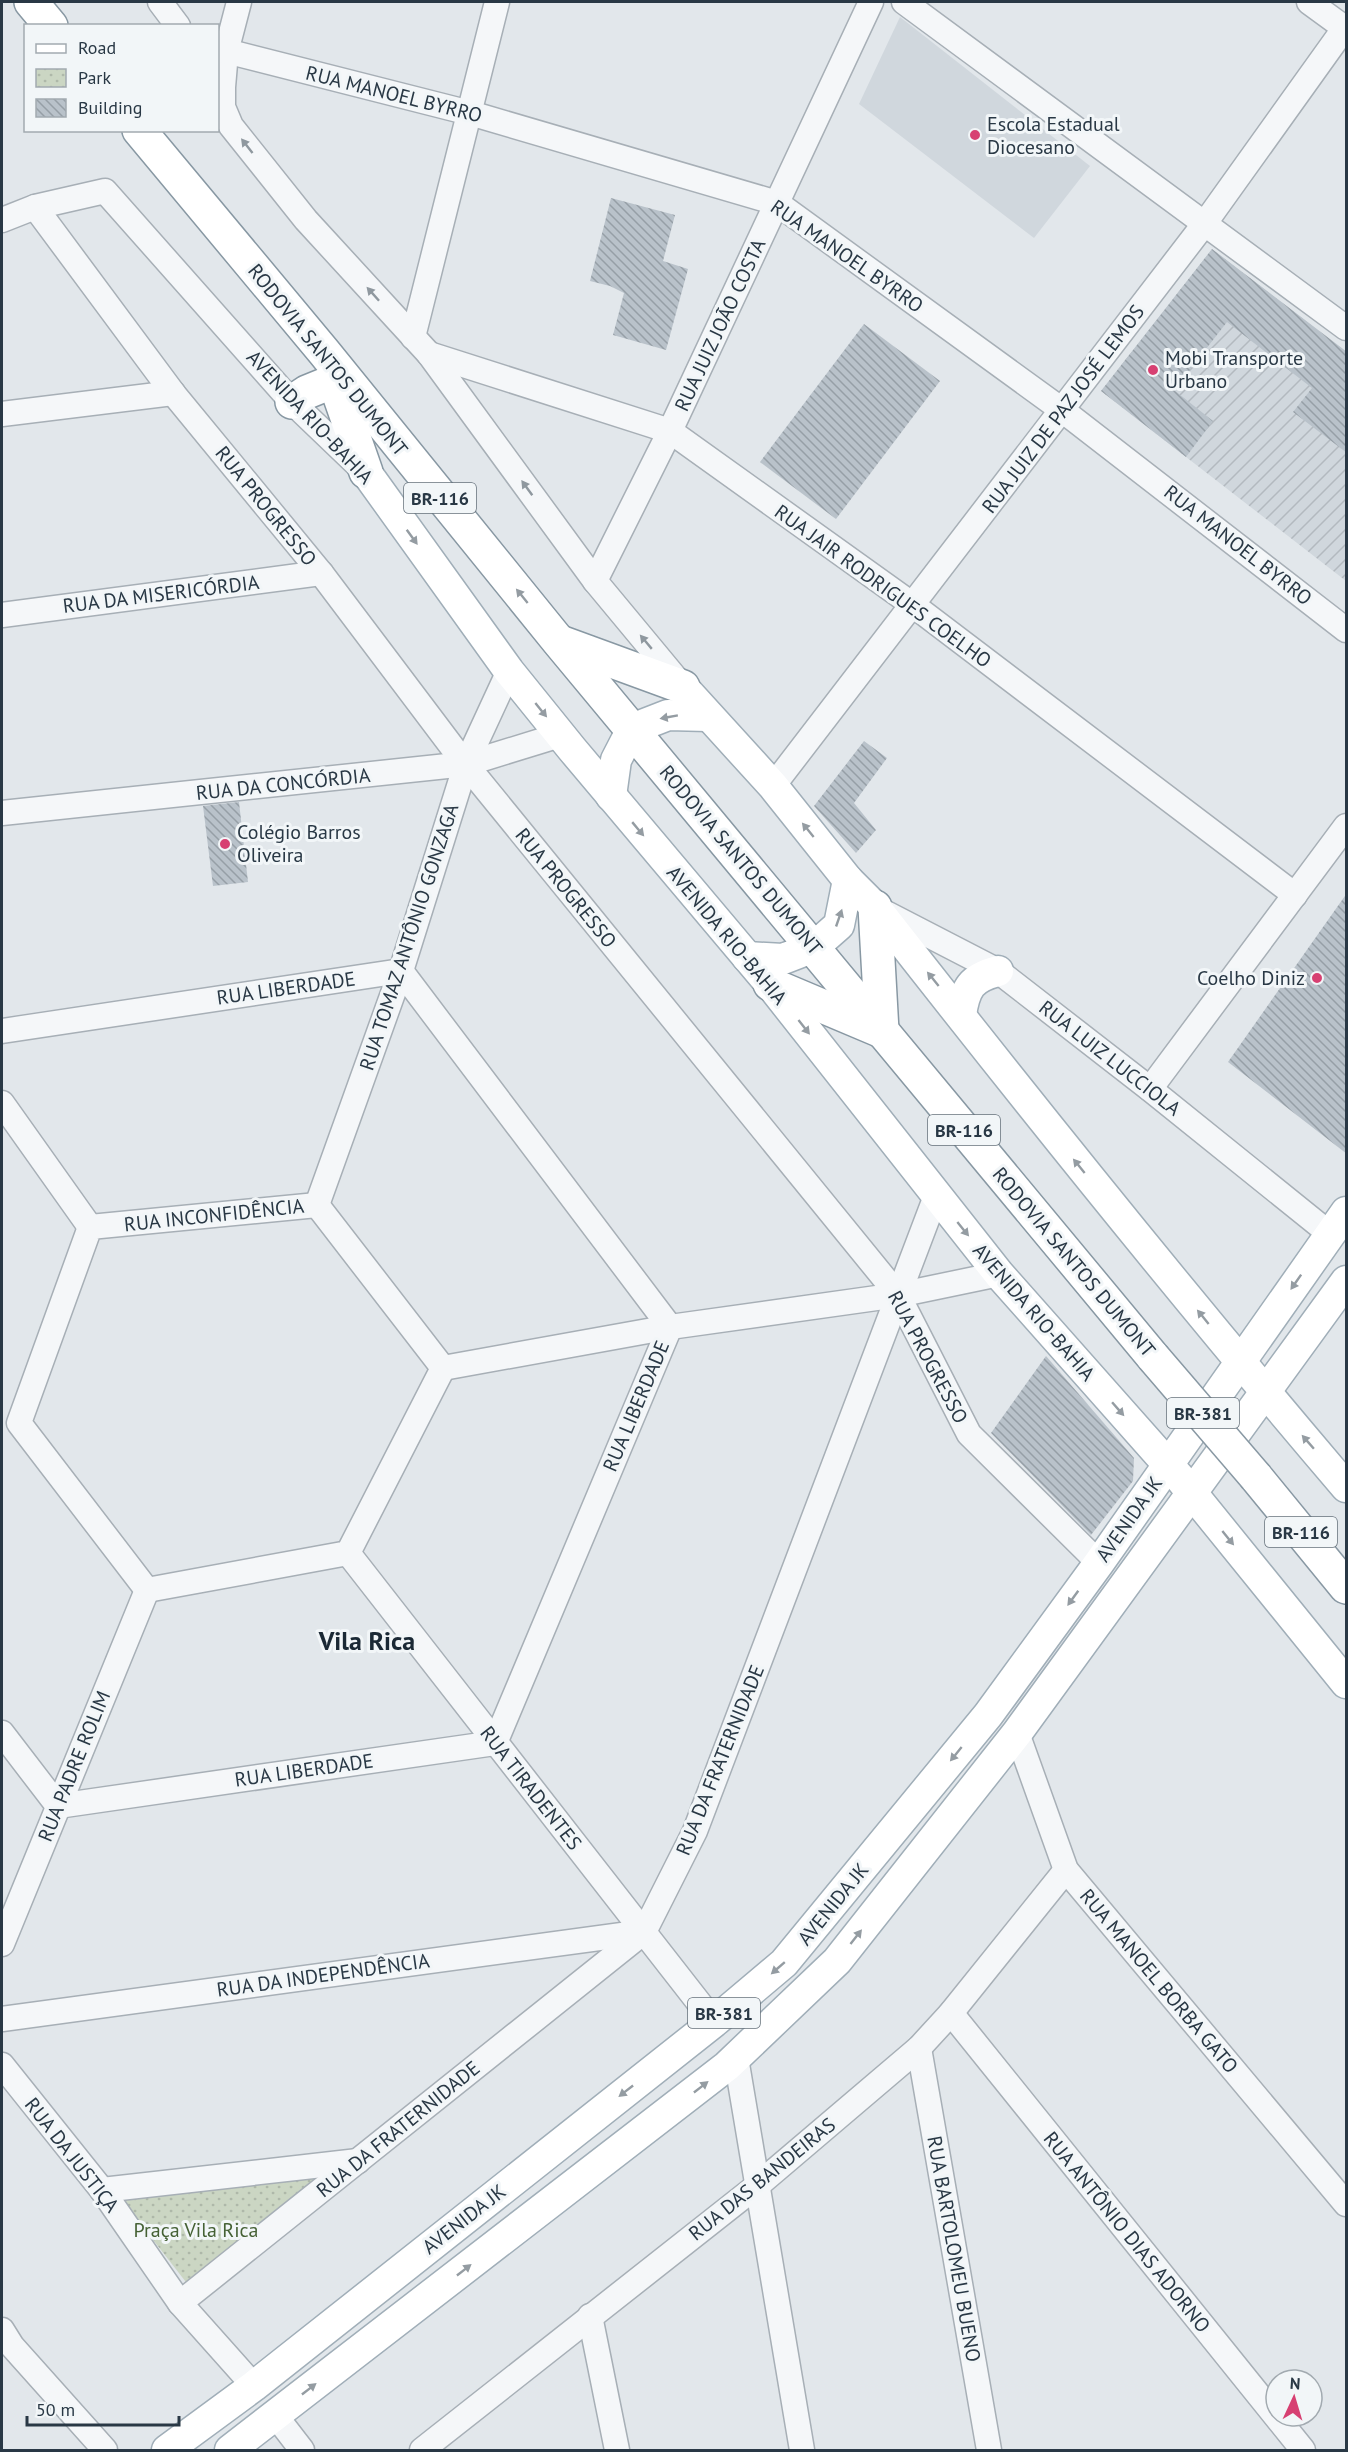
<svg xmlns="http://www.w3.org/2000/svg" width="1348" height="2452" viewBox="0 0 1348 2452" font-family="'PT Sans',sans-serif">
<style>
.built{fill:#d0d7dd}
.industrial{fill:url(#industrial-furrows)}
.park{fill:url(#park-dots)}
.building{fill:url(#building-back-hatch)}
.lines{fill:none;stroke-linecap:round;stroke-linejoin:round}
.minor-casing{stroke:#a7afb6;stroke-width:27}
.major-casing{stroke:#a0aeb8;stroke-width:33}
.highway-casing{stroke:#8898a3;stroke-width:36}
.minor{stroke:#f5f7f9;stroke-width:24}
.major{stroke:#fff;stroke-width:30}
.highway{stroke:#fff;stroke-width:33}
.highway-bridge-casing{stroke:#8898a3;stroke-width:36;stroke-linecap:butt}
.highway-bridge{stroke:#fff;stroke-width:33}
.oneway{fill:#8f989f}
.oneway2{fill:#949ca2}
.poi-dot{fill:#d74072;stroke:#f2f6f8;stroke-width:2}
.labels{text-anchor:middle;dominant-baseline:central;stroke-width:6;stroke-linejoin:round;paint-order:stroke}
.shield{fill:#f2f6f8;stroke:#65717b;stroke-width:1.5}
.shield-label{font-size:18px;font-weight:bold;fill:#293845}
.street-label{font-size:20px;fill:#293845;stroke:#f2f6f8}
.poi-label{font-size:20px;fill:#293845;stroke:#f2f6f8;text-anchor:start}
.park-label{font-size:20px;fill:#456135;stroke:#f2f6f8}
.district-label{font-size:26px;font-weight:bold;fill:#1b2935;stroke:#f2f6f8}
</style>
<defs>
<pattern id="industrial-furrows" width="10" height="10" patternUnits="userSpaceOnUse" patternTransform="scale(1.5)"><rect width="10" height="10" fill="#d0d7dd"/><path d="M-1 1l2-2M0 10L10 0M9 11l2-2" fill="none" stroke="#b3b9bf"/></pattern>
<pattern id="park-dots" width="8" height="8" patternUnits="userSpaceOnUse" patternTransform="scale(1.5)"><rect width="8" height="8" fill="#cbd6c3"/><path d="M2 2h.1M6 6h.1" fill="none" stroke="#aeb8a9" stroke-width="1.8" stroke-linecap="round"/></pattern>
<pattern id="building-back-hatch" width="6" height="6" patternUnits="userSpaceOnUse" patternTransform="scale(1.5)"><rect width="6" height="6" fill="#b9c2ca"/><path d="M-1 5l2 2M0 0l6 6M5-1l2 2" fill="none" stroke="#969fa6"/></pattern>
</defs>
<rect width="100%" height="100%" fill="#e2e7eb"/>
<!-- built -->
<path class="built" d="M900,17L1090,166L1034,238L859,104Z"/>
<!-- industrial -->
<path class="industrial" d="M1212,249L1346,352V581L1101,391Z"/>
<!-- park -->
<path class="park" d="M340,2170L189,2286L122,2200Z"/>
<!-- building -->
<g class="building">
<path d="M611,198L675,215L663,261L688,269L666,350L613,335L624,293L610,286L590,281Z"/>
<path d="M1212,249L1347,352V453L1293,412L1312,388L1227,322L1174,390L1213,421L1186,457L1101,391Z"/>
<path d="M864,324L940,381L836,519L760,462Z"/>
<path d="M864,741L887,758L854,803L876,830L856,853L814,806Z"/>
<path d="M239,802L248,882L213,886L203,806Z"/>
<path d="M1347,893V1154L1228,1062Z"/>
<path d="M1046,1356L1134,1458L1133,1481L1091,1535L991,1433Z"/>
</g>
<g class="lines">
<!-- minor casing -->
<g class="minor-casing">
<g id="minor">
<path d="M160,2L178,26"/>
<path d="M239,2L226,52L223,87V107L231,126L306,220L429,354L595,581L683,687"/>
<path d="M904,2L1346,328"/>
<path d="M1309,2L1346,29"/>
<path d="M218,49L470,113L777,203L1062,410L1346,630"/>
<path d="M35,207L173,393L321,573L459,756L898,1295L969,1434L1099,1563"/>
<path d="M2,220L35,207L105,191L292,402L364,471"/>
<path d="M413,337L497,2"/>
<path d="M429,354L670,431L913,605L1295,895"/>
<path d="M2,414L173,393"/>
<path d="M595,581L670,431L871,2"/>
<path d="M2,615L321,573"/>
<path d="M773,786L1205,223L1346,26"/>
<path d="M2,813L466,764L560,735"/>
<path d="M878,909L998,971L1150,1089L1330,1234"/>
<path d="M2,1031L401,971L670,1327L495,1743L58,1806L2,1733"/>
<path d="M1150,1089L1346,826"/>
<path d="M2,1103L90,1227"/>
<path d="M317,1205L401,971L466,764L509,671"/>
<path d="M443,1368L670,1327L898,1295L999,1274"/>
<path d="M348,1553L714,2022"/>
<path d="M147,1590L19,1423L90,1227L317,1205"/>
<path d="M147,1590L348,1553L443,1368L317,1205"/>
<path d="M1017,1733L1066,1870L1346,2204"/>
<path d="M2,1944L147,1590"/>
<path d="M951,2013L1303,2450"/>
<path d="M2,2019L644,1932"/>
<path d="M919,2048L989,2450"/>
<path d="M736,2058L802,2450"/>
<path d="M2,2065L102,2190L180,2303L254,2386"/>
<path d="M102,2190L358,2161"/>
<path d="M180,2303L644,1932L695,1831L936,1196"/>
<path d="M590,2316L617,2450"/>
<path d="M2,2330L12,2346L105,2450"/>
<path d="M275,2415L302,2450"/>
<path d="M422,2450L758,2185L919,2048L951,2013L1066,1870"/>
</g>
</g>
<!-- major casing -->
<g class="major-casing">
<g id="major">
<path d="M366,472L509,671L572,749L770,984L999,1274L1179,1477L1346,1683"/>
<path d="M683,687L773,786L848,880L875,907C1028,1103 1184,1297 1346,1487"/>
<path d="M611,796L616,760L632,729L668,715L708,716"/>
<path d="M747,957L783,959L814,947L839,925L848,880"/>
<path d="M961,1015C965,988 971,978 998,971"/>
<path d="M167,2450L254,2386L714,2022L784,1963L988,1715L1099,1563L1346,1212"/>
<path d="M230,2450L727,2066L837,1961L1017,1733L1346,1281"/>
</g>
</g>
<!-- highway casing -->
<g class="highway-casing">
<g id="highway">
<path d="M31,2L51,26"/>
<path d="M139,130L324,352L559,642L1153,1357"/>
<path d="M333,377L366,472"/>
<path d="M292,402L307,392L334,381"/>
<path d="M560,642L683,687"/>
<path d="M875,907L882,1031"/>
<path d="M770,984L879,1030"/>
<path d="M1256,1477L1346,1587"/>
</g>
</g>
<!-- minor -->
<use href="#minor" class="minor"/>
<!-- major -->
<use href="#major" class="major"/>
<!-- highway -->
<use href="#highway" class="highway"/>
<!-- highway-bridge casing -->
<g class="highway-bridge-casing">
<path id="highway-bridge" d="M1153,1357L1256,1477"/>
</g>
<!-- highway-bridge -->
<use href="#highway-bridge" class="highway-bridge"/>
</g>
<!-- one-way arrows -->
<defs><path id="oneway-solid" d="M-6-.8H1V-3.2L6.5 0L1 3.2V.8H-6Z" transform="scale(1.5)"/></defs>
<g class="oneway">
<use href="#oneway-solid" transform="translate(247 146) rotate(-128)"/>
<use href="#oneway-solid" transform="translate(373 294) rotate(-132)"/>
<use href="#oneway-solid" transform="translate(527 488) rotate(-126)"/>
<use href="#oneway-solid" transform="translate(646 642) rotate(-130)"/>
</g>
<g class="oneway2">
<use href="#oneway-solid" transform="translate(412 537) rotate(54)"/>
<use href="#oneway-solid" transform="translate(522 596) rotate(-129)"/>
<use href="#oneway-solid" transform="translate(541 710) rotate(51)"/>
<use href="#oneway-solid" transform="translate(669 717) rotate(170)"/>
<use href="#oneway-solid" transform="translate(638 829) rotate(50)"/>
<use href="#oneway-solid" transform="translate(808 830) rotate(-129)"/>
<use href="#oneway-solid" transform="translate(839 918) rotate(-71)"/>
<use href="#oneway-solid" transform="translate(933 979) rotate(-129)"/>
<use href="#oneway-solid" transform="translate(804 1027) rotate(52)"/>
<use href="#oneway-solid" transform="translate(1079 1166) rotate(-129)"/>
<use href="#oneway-solid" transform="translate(963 1229) rotate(51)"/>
<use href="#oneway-solid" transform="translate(1296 1282) rotate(125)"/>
<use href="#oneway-solid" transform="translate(1203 1317) rotate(-129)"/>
<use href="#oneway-solid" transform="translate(1118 1409) rotate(49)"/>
<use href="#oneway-solid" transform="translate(1308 1442) rotate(-131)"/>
<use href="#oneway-solid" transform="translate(1228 1538) rotate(51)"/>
<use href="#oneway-solid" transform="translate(1073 1598) rotate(126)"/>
<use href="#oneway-solid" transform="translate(956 1754) rotate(129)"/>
<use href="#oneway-solid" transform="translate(856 1937) rotate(-52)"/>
<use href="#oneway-solid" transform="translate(778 1968) rotate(139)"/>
<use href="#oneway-solid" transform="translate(701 2087) rotate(-38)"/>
<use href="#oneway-solid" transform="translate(626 2091) rotate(142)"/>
<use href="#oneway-solid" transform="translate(464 2270) rotate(-38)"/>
<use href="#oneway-solid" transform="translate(309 2389) rotate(-38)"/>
</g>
<!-- markers -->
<g class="poi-dot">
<circle cx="975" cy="135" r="6"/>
<circle cx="1153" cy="370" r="6"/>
<circle cx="225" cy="844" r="6"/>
<circle cx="1317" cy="978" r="6"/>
</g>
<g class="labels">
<!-- shield labels -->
<g class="shield">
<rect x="404" y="483" width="72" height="30" rx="4.5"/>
<rect x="928" y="1115" width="72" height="30" rx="4.5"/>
<rect x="1167" y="1398" width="72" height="30" rx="4.5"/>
<rect x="1265" y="1517" width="72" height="30" rx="4.5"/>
<rect x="688" y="1998" width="72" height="30" rx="4.5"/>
</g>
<g class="shield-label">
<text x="440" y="498">BR-116</text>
<text x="964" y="1130">BR-116</text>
<text x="1203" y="1413">BR-381</text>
<text x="1301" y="1532">BR-116</text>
<text x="724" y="2013">BR-381</text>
</g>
<!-- street labels -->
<g class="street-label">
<text transform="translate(394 94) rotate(14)">RUA MANOEL BYRRO</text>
<text transform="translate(847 256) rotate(35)">RUA MANOEL BYRRO</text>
<text transform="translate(720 325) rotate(-65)">RUA JUIZ JOÃO COSTA</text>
<text transform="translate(328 360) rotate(51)">RODOVIA SANTOS DUMONT</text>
<text transform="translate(1063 409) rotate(-53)">RUA JUIZ DE PAZ JOSÉ LEMOS</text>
<text transform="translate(310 417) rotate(47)">AVENIDA RIO-BAHIA</text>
<text transform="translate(266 506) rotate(51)">RUA PROGRESSO</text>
<text transform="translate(1238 545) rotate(38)">RUA MANOEL BYRRO</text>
<text transform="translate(883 586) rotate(36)">RUA JAIR RODRIGUES COELHO</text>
<text transform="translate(161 594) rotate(-7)">RUA DA MISERICÓRDIA</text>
<text transform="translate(283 784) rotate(-6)">RUA DA CONCÓRDIA</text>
<text transform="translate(741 860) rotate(50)">RODOVIA SANTOS DUMONT</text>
<text transform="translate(566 888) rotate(51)">RUA PROGRESSO</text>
<text transform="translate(727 935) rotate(50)">AVENIDA RIO-BAHIA</text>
<text transform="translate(409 937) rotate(-72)">RUA TOMAZ ANTÔNIO GONZAGA</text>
<text transform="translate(286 988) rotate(-8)">RUA LIBERDADE</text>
<text transform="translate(1110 1058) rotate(38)">RUA LUIZ LUCCIOLA</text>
<text transform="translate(214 1215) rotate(-6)">RUA INCONFIDÊNCIA</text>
<text transform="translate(1074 1262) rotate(50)">RODOVIA SANTOS DUMONT</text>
<text transform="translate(1034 1312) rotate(49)">AVENIDA RIO-BAHIA</text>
<text transform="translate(928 1357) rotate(62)">RUA PROGRESSO</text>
<text transform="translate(636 1406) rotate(-67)">RUA LIBERDADE</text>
<text transform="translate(1129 1519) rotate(-55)">AVENIDA JK</text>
<text transform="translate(720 1760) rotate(-68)">RUA DA FRATERNIDADE</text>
<text transform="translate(74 1766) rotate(-68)">RUA PADRE ROLIM</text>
<text transform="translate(304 1770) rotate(-8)">RUA LIBERDADE</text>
<text transform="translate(531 1788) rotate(52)">RUA TIRADENTES</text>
<text transform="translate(833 1904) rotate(-51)">AVENIDA JK</text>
<text transform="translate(323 1975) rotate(-8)">RUA DA INDEPENDÊNCIA</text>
<text transform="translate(1159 1981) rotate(50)">RUA MANOEL BORBA GATO</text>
<text transform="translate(398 2129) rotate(-39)">RUA DA FRATERNIDADE</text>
<text transform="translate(72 2155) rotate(52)">RUA DA JUSTIÇA</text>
<text transform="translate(762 2179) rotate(-39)">RUA DAS BANDEIRAS</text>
<text transform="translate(464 2219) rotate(-38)">AVENIDA JK</text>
<text transform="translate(1127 2232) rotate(51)">RUA ANTÔNIO DIAS ADORNO</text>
<text transform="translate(954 2249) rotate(80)">RUA BARTOLOMEU BUENO</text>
</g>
<!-- poi labels -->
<g class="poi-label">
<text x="987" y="124">Escola Estadual<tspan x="987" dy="23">Diocesano</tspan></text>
<text x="1165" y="358">Mobi Transporte<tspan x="1165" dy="23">Urbano</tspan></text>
<text x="237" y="832">Colégio Barros<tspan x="237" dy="23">Oliveira</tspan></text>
<text x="1305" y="978" text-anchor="end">Coelho Diniz</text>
</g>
<!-- park labels -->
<g class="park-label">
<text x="196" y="2230">Praça Vila Rica</text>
</g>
<!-- district labels -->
<g class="district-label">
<text x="367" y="1640">Vila Rica</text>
</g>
</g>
<!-- border -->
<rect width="1348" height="2452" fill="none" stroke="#293845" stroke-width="6"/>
<!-- legend -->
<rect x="24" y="24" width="195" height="108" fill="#f2f6f8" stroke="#a2aab0" stroke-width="1.5"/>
<rect x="36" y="44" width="30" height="9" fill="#ffffff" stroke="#a2aab0" stroke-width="1.5"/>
<text x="78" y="54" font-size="18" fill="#293845">Road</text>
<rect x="36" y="69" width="30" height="18" fill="url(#park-dots)" stroke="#a2aab0" stroke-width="1.5"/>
<text x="78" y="84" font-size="18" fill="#293845">Park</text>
<rect x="36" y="99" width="30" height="18" fill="url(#building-back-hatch)" stroke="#a2aab0" stroke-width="1.5"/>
<text x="78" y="114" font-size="18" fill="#293845">Building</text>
<!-- north arrow -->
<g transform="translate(1294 2398) rotate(4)"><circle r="28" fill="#f2f6f8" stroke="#a2aab0" stroke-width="1.5"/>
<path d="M0-4.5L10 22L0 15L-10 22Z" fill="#d74072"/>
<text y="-9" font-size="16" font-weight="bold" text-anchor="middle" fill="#293845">N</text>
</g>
<!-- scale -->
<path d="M27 2416v9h152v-9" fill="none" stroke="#293845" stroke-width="3"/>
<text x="36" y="2416" font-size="18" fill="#293845" stroke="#f2f6f8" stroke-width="4.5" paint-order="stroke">50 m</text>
</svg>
